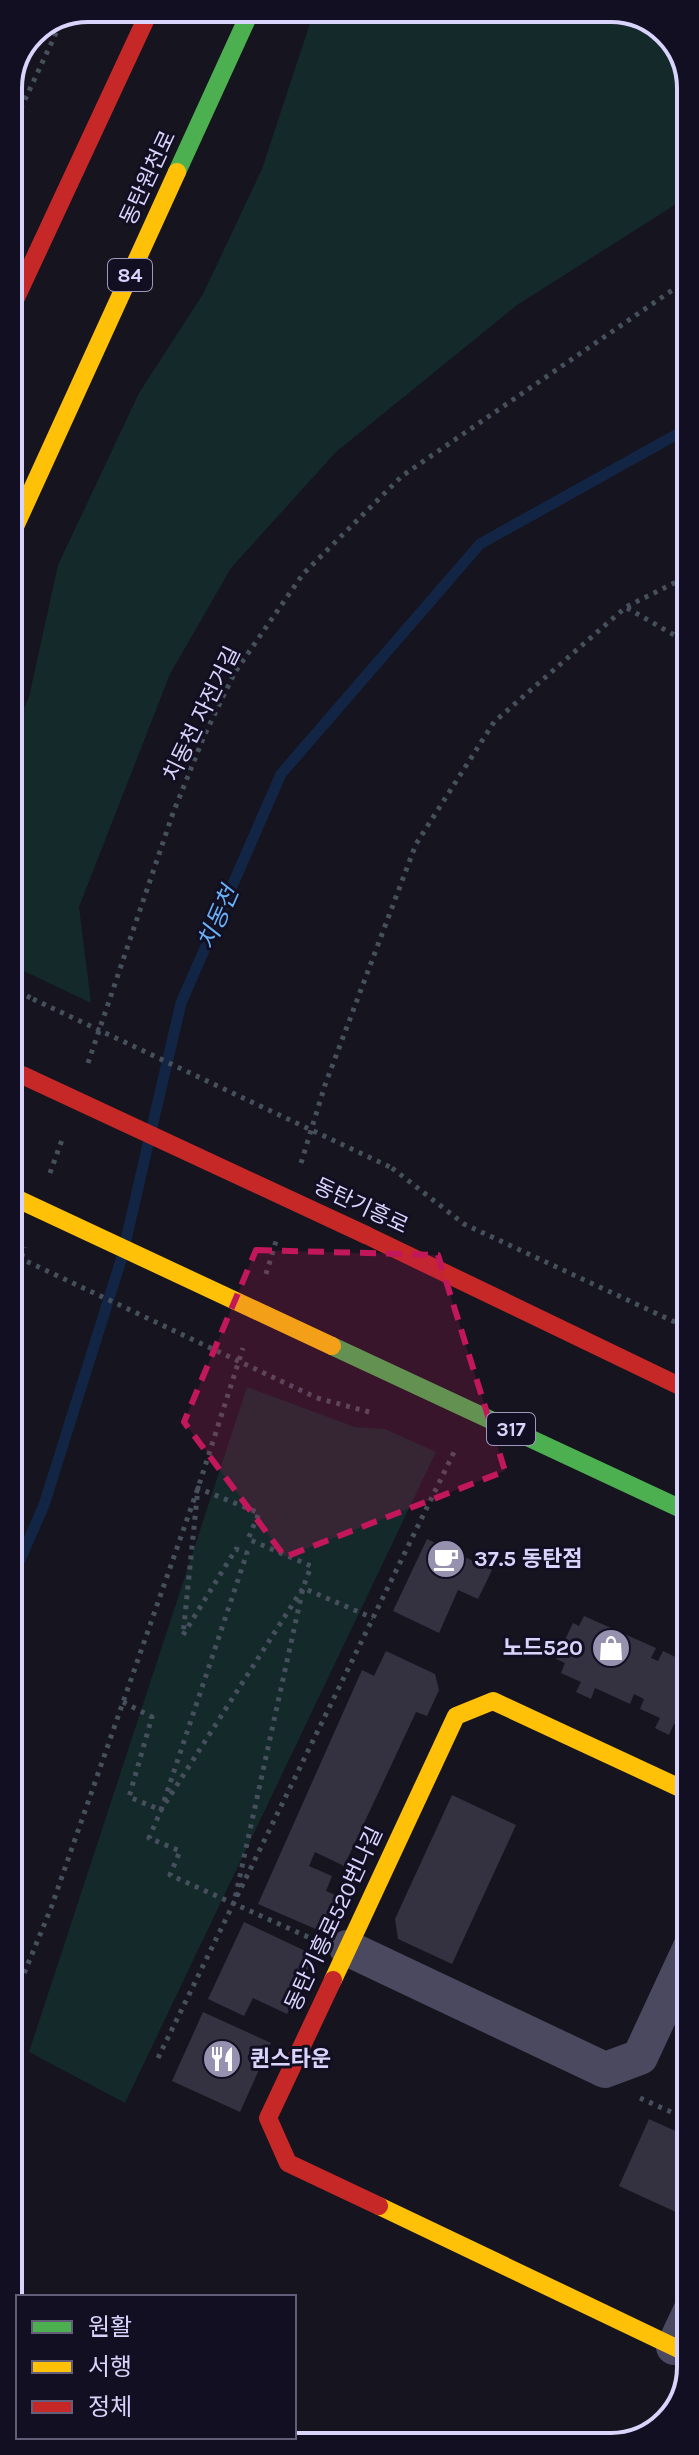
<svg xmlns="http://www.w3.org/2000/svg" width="699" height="2455" viewBox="0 0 699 2455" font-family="Karla,'Noto Sans KR',sans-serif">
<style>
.green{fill:#13292a}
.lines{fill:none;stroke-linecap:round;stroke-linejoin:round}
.stream{stroke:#122545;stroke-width:11}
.building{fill:#343240}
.path{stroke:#46505d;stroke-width:5;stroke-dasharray:4 6;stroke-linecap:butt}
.street{stroke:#4b495f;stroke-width:36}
.fast{stroke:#4caf50;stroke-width:18}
.slow{stroke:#ffc107;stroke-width:18}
.jam{stroke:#c62828;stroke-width:18}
.path-bridge{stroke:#46505d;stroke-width:5;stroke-dasharray:4 6;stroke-linecap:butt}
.slow-bridge{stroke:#ffc107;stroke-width:18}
.jam-bridge{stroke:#c62828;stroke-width:18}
.marked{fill:#c2185b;fill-opacity:0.2;stroke:#c2185b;stroke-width:6;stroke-dasharray:16 10;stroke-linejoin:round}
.labels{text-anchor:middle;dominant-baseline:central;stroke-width:6;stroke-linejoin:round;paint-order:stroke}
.shield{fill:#130f23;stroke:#9e99bb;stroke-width:2}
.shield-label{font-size:20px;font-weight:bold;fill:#d9d4fc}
.street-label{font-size:22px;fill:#d9d4fc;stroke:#130f23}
.poi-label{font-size:22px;font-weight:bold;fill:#d9d4fc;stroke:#130f23;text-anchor:start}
.water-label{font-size:24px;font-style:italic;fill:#68b1f6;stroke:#130f23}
.rim{fill:none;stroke:#d9d4fc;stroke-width:4}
</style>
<rect width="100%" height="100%" fill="#16141e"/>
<!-- green -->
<g class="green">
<path d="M315,8L621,9L664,28L689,72V196L517,305L336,452L231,568L170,674L79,907L91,1003L9,964V739L29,697L58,565L139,393L203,294L262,169Z"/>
<path d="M247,1387L355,1427L385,1429L436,1452L125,2103L29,2052Z"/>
</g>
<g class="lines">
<!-- stream -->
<g class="stream">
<path d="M152,1127L181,1003L281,774L480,544L690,427"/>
<path d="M126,1240L148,1144"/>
<path d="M9,1585L44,1505L122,1257"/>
</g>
</g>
<!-- building -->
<g class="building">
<path d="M427,1539L492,1570L478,1599L458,1590L439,1633L393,1611Z"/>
<path d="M584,1616L656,1648L651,1658L658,1661L663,1651L690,1664L691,1732L674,1724L669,1735L655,1728L660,1718L640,1709L644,1699L634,1694L630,1704L595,1688L591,1699L576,1692L581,1682L561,1673L565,1663L556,1659L573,1623L579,1626Z"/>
<path d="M386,1651L435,1674L439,1690L427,1716L416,1712L344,1866L315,1852L309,1866L332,1876L326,1891L342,1898L327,1934L258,1904L362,1670L374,1676Z"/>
<path d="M452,1795L516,1825L452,1964L398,1939L395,1919Z"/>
<path d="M244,1922L314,1955L287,2014L253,1998L244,2016L208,1999Z"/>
<path d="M203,2012L271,2043L240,2112L172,2081Z"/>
<path d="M649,2119L691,2138V2185L678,2213L619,2186Z"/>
</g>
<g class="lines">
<!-- path -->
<g class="path">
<path d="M8,136L63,18"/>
<path d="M627,608L690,644"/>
<path d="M8,631L21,577"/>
<path d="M9,987L33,999"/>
<path d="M88,1063L173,813L205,734L235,672L303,574L402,476L690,278"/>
<path d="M301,1163L325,1085L416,844L494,722L626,607L690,575"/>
<path d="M392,1168L464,1224L690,1329"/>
<path d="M50,1173L63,1137"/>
<path d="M266,1274L277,1238"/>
<path d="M9,1295L25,1247"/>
<path d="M317,1398L373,1413"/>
<path d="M123,1702L152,1717L129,1797L161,1810L247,1553L236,1549L183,1635L198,1488L259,1513L248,1539L311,1566L303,1588L234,1903"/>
<path d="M308,1937L170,1875L180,1851L149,1838L161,1810L303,1588L373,1618"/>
<path d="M9,2010L51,1908L198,1488L243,1348"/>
<path d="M158,2058L456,1448"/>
<path d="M640,2098L691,2121"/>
</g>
<!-- street -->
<g class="street">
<path d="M347,1948L605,2070L640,2057L691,1947"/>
<path d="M674,2347L691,2311"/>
</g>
<!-- fast -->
<g class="fast">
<path d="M177,172L252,8"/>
<path d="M332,1346L690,1513"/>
</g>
<!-- slow -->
<g class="slow">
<path d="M8,542L177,172"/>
<path d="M333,1980L456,1716L493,1701L691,1793"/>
<path d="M379,2206L691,2355"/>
</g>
<!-- jam -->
<g class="jam">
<path d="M8,315L151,8"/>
<path d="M366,1235L690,1391"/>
<path d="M333,1980L268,2118L288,2163L379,2206"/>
</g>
<!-- path-bridge -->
<g class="path-bridge">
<path d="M33,999L392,1168"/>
<path d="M9,1253L317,1398"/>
</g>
<!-- slow-bridge -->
<path class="slow-bridge" d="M9,1195L332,1346"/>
<!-- jam-bridge -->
<path class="jam-bridge" d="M22,1075L366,1235"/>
</g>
<!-- marked area -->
<path class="marked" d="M256,1250L438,1255L505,1471L285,1557L184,1422Z"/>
<!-- icons -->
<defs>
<g id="cafe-disc" transform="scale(2)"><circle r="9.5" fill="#9591ae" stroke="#130f23"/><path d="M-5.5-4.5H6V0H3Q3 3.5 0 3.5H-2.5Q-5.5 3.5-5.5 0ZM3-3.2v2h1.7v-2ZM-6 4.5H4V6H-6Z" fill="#fff"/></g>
<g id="shop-disc" transform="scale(2)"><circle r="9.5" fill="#9591ae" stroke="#130f23"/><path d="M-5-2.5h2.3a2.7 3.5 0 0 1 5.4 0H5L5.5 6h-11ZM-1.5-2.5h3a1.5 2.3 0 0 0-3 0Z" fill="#fff"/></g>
<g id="restaurant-disc" transform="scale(2)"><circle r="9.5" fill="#9591ae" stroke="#130f23"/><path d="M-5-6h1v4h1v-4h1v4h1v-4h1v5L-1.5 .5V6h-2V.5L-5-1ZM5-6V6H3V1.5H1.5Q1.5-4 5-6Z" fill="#fff"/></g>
</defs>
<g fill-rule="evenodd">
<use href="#cafe-disc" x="446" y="1559"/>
<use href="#shop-disc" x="611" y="1648"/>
<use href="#restaurant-disc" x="222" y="2059"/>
</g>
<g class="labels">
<!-- shield labels -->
<g class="shield">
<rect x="108" y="259" width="44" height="32" rx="6"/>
<rect x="487" y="1413" width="48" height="32" rx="6"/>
</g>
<g class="shield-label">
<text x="130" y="275">84</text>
<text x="511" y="1429">317</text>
</g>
<!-- street labels -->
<g class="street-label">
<text transform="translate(148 178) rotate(-65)">동탄원천로</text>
<text transform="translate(202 714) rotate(-64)">치동천 자전거길</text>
<text transform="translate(361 1206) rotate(25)">동탄기흥로</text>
<text transform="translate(334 1919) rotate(-65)">동탄기흥로520번나길</text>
</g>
<!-- poi labels -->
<g class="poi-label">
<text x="474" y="1559">37.5 동탄점</text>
<text x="583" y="1648" text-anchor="end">노드520</text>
<text x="250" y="2059">퀸스타운</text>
</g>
<!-- water labels -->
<g class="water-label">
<text transform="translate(218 918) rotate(-66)">치동천</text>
</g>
</g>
<!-- crop -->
<path d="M0 0H699V2455H0ZM88 22H611A66 66 0 0 1 677 88V2367A66 66 0 0 1 611 2433H88A66 66 0 0 1 22 2367V88A66 66 0 0 1 88 22Z" fill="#130f23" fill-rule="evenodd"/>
<path class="rim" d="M88 22H611A66 66 0 0 1 677 88V2367A66 66 0 0 1 611 2433H88A66 66 0 0 1 22 2367V88A66 66 0 0 1 88 22Z"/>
<!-- legend -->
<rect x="16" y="2295" width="280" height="144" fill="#130f23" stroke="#625e7a" stroke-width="2"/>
<rect x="32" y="2321" width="40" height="12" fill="#4caf50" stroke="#625e7a" stroke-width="2"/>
<text x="88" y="2335" font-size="24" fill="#d9d4fc">원활</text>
<rect x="32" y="2361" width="40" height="12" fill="#ffc107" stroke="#625e7a" stroke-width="2"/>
<text x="88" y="2375" font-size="24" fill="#d9d4fc">서행</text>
<rect x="32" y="2401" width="40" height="12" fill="#c62828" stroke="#625e7a" stroke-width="2"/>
<text x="88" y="2415" font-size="24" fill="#d9d4fc">정체</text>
</svg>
